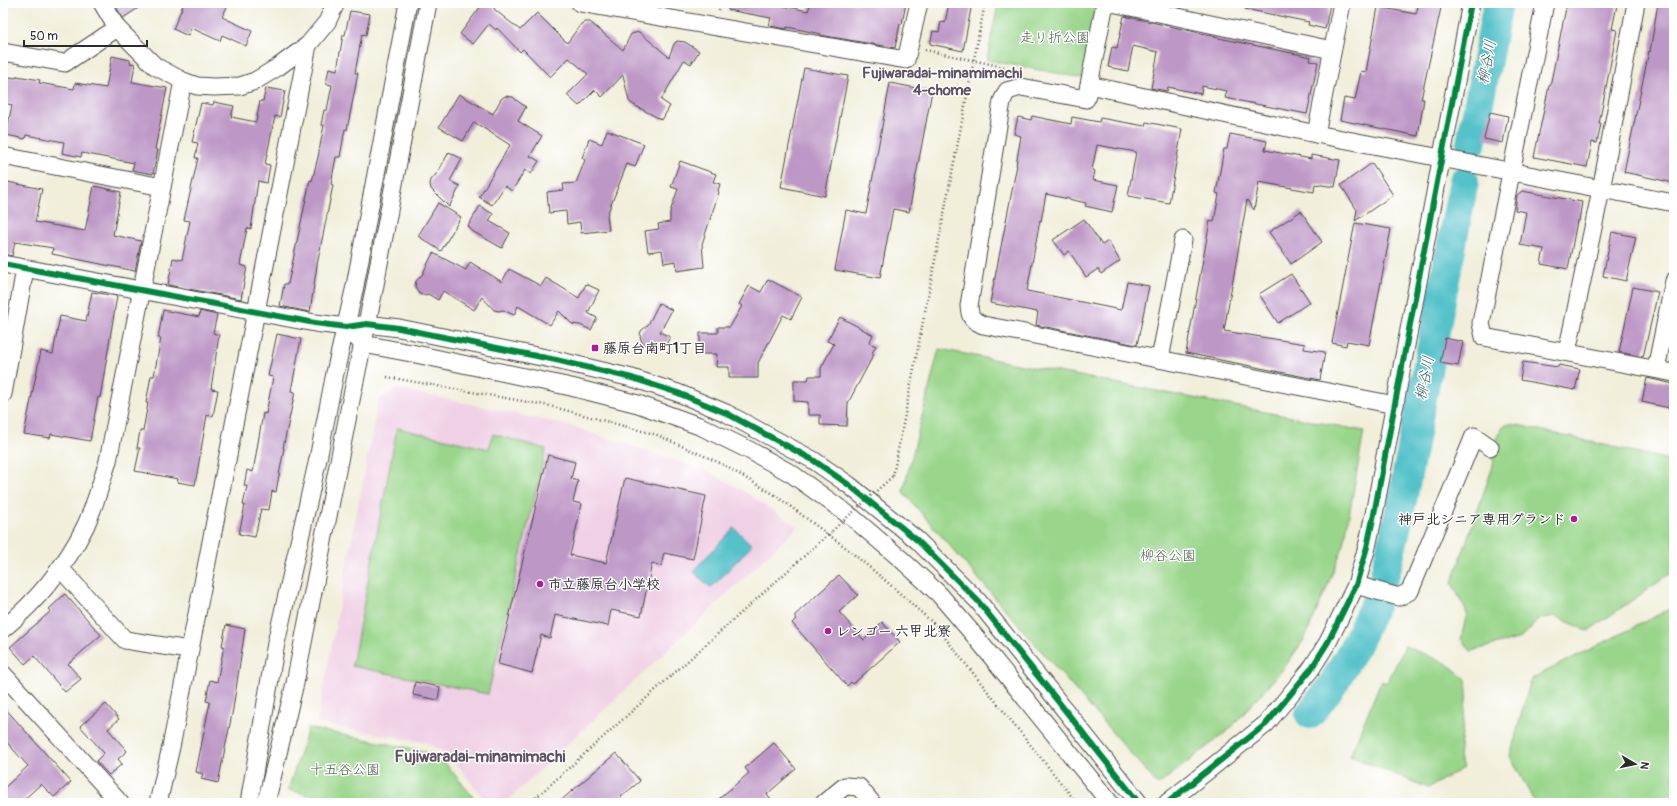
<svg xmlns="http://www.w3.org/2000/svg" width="1677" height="806" viewBox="0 0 1677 806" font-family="Pangolin,'Klee One',sans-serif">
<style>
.built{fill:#f0d0e5}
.green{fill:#99d58a;stroke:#62805a}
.water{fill:#54c2ca;stroke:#40767a}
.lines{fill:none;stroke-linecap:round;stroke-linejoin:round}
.river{stroke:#54c2ca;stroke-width:30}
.building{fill:#bd97c6}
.minor-casing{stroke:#494845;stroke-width:19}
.path{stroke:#494845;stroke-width:2.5;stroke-dasharray:1 3;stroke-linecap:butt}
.minor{stroke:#fff;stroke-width:17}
.path-bridge{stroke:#494845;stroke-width:2.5;stroke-dasharray:1 3;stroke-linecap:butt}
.cycleway-casing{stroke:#fff;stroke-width:8}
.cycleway{stroke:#00873e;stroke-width:6}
.poi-dot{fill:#b5179e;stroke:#fff;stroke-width:1.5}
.labels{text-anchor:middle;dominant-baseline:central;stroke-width:3;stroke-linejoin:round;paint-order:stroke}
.park-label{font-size:14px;fill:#4c5e48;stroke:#fff}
.poi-label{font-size:14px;font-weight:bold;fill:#2b2b2b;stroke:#fff;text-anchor:start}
.water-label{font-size:15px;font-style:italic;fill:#396063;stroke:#fff}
.neighbourhood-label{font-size:15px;font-weight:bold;fill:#5e5161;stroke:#fff}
.quarter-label{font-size:16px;font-weight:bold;fill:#5e5161;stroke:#fff}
</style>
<rect width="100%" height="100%" fill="#fff"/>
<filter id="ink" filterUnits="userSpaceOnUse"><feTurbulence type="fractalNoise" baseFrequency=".025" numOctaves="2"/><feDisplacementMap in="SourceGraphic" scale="8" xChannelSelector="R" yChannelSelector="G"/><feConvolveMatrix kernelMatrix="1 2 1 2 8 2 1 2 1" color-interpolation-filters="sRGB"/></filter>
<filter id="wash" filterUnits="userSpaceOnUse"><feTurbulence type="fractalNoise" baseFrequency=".012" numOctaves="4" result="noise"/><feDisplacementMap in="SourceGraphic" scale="16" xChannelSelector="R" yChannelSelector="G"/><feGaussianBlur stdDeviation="0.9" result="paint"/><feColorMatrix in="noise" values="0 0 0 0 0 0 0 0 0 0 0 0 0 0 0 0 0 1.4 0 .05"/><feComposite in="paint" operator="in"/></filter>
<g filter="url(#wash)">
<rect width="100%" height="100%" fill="#f1eeda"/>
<!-- built -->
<path class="built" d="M395,388L567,425L704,470L737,487L798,527L505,803H487L449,754L424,742L317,723L378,401Z"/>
<!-- green -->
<g class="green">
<path d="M998,3H1096L1082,78L987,60Z"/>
<path d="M939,349L1364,431L1344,544L1325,592L1305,638L1284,668L1230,729L1158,785L903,492Z"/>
<path d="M1509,424L1518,425L1674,461V571L1588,631L1555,616L1539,619L1521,638L1471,651L1461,639L1467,613L1452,583L1493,466L1496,440L1503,426Z"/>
<path d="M397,428L489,449L493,434L546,449L488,694L352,666Z"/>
<path d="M1674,607V803H1535L1510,756L1531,679Z"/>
<path d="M1405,646L1446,663L1466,679L1467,692L1459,757L1463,768L1428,788L1350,756L1381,681L1387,683Z"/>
<path d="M308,728L424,751L446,764L478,803H343L288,790Z"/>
</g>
<!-- water -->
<path class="water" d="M734,528L752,545L711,588L693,571Z"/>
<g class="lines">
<!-- river -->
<g class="river">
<path d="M1471,144L1498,3"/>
<path d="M1385,574L1399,516L1464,181"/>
<path d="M1310,714L1333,684L1356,644L1374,606"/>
</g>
</g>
<g id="blocks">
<!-- building -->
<g class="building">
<path d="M114,3H146L123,18Z"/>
<path d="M184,3H229L222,17L252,31L246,46L222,35L220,41L191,28L188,36L173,29Z"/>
<path d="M729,3H770L808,11L811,3H906L902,24H900L895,48L820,35L821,34L787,27V29L769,26L771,18L728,10Z"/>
<path d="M949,3H972L963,51L930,44L933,31L939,32L941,22L945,23Z"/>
<path d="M1160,3H1183L1182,8Z"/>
<path d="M1245,3H1322L1330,4L1325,29L1308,25L1309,22L1245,9Z"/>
<path d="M1419,3H1442L1421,99H1424L1418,136L1340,120L1344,98L1355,100L1361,71L1366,72L1378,7L1416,14Z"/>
<path d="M1567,3H1608L1617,5L1612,29L1617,30L1599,124H1601L1597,143L1592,142L1587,167L1534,157L1549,86H1550Z"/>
<path d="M1658,3H1674V183L1624,172L1649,51L1650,52Z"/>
<path d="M485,4H489L493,6L495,10L520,30L537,13L567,43L581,24L585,22H590L623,50L631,34L639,32L669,57L674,44L677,41L685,42L699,51L691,64L684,60L661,100L670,106L662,120L632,104L629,101L623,75L602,97L595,90L579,106L567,95L588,74L569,58L550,77L523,49L520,52L497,28L496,30L489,24L473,44L460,34L481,6Z"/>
<path d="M350,11L370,14L366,35L362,34L355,73H358L347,130L345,129L340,157H336L331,184L333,185L317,265L310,312L280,306L284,284H288L310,180L312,181L318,157L324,125H321L324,110H327L332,85L326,84L329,68L337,70L343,35H345Z"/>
<path d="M1124,16L1214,36V37L1311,57L1310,61L1318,62L1307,114L1225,98L1227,91L1202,86L1201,94L1168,87L1167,91L1151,88L1158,52L1133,46L1128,71L1108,67L1112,47L1117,48Z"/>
<path d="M112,56L130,60V63L135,64L132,82L167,88L155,149L158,150L153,174L132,170L134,163L82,153L81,157L62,153L64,142L26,135L25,139L6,135L12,105L3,103V76L16,78L17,76L40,80L39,83L74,89L75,83L106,88Z"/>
<path d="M804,68L848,76L825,196L781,187Z"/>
<path d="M890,83L932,91L909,212L893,209L880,278L835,270L846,210L866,214Z"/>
<path d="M266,88L285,91L280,117L275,116L265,164L270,165L267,183L258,181L251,229L247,228L240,265L247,267L241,299L168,285L173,258L182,260L190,221L184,220L198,158H195L198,143L192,142L201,103L213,105L214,102L234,106L231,117L256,122L260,101H263Z"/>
<path d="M459,94L493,114L501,99L505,96L513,97L516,100L526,107L518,121L542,136L530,156L539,161L531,174L525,170L512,191L505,186L492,205L479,197L510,145L474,122L463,141L439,127Z"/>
<path d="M1490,112L1508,116L1503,143L1484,139Z"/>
<path d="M1032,116L1071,124L1072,117L1099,122L1100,118L1145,126L1146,122L1182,129L1169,203L1128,196L1136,152L1097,145L1092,170L1095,171L1093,180L1118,185L1112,212L1085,206L1086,203L1046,194L1041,221L1040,220L1027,291L1121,310L1127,282L1149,286L1137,345L1036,325L1038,312L990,303L1017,165H1016L1021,136L1014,134L1018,117L1031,120Z"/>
<path d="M607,130L644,144L635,167L627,164L607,215L609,230L581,233L580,222L567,224L566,211L549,213L547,192L564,190L563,184L576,183L585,160L582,158L589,139L602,144Z"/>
<path d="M1230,134L1267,141L1265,150L1311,159V155L1340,160L1335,187L1315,184L1314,192L1259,182L1254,210L1247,200L1224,331L1305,344L1304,349L1325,352L1320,380L1186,353L1210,221L1214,222L1219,194L1216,193L1224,149H1227Z"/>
<path d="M449,152L462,159L450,181L460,186L449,207L431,189L430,184L431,180L438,172Z"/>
<path d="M680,161L716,174L713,182L720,184L718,191L719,192L702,244L704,267L677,271L676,261L664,263L662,250L648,252L645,231L659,229L658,224L670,222V212L678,189L671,187Z"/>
<path d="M1372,163L1393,195L1355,221L1357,210L1341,185Z"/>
<path d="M3,181L42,189L35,222L85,231L94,186L121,192L113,235L141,241L135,271L52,254L53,248L15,242L12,256L3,254Z"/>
<path d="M1522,191L1582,202L1579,221H1577L1568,269L1541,264L1544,249L1520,245L1526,212L1515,210L1517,195Z"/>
<path d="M438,203L461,217L441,251L418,236Z"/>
<path d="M480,206L493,214L489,221L510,233L502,248L472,231L468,226Z"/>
<path d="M1301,211L1322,242L1291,264L1269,232Z"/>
<path d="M1084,219L1102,245L1108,241L1120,261L1101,274L1098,269L1086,277L1069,251L1064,255L1053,240Z"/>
<path d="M1355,223L1391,229L1369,345L1347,341L1346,346L1332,343Z"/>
<path d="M1612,232L1636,237L1626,281L1603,276Z"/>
<path d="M433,253L466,270L470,262L502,282L509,269L541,286L546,278L579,298L586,284L599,290L588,313L597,318L591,330L580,325L572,324L559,311L550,325L518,306L514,315L503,310L499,311L494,310L482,297L474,310L443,291L438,300L428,294L424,295L419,294L415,286L416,281L422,275Z"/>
<path d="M1291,274L1310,302L1278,323L1259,294Z"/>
<path d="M768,279L802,297L791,319L783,315L758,363V378H729V367H716L717,354H700V333H718V327H730L742,306L739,304L749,286L761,292Z"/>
<path d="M1633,287L1658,292L1643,357L1619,352Z"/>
<path d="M92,292L117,296L100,398L98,397L90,441L51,434L50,438L24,434L41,351L53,354L60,316L86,321Z"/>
<path d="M659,303L672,310L660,332L670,337L664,349L653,344L649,345L644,344L641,340L640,335L641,331L648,325Z"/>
<path d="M163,310L199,317L200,311L217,315L213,333L219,335L211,389L218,390L213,416L207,415L195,485L177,482L178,479L135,471L140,448H137L140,431H143L148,403H146L151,376H154L161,338H158Z"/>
<path d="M840,317L873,335L869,343L876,346L872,353L874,354L848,403L847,426L820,425V415H808V402L794,401V380H808L809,376H821V368L834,344L827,341Z"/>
<path d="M277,334L301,339L291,391L295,392L283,448H284L276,492L272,491L269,510L261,509L255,537L239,534L245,505H243L247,486H244L247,470L253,472L263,413L266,414L273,377L268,376Z"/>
<path d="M1445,338L1463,342L1458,366L1440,363Z"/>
<path d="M1523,362L1558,367L1559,365L1580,369L1575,390L1520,380Z"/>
<path d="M1647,378L1674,384V409L1642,402Z"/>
<path d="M548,455L575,462L571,479L578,481L573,502L582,504L570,555L606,563L625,478L706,496L693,559L664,553L661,566L652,563L641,616L611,610L608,626L555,615L550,638L541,635L532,673L498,664Z"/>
<path d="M839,575L858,595L839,612L864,640L882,622L900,642L853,684L851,682L847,686L792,623L796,619L794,616Z"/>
<path d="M65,594L101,635L68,664L81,679L65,692L34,656L25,664L10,647L51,611L49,609Z"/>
<path d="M226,625L245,629L233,709L218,783L201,779L203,774L196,772L210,702L206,701L210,680L217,682L224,646H222Z"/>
<path d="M415,682L440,687L438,700L413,695Z"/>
<path d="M106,704L119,719L108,729L127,751L118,759L122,764L109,775L96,761L104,753L80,726Z"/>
<path d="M3,706L71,782L54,797L41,784L20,803H3V789L28,766L3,738Z"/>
<path d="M774,743L796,769L767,794L774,803H714L749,773L745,768Z"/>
<path d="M616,753L640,781L614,803H558Z"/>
</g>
</g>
</g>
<g filter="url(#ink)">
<use href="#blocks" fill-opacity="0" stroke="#494845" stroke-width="1"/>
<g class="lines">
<!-- minor casing -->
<g class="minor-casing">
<g id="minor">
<path d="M102,3L117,28L155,66L183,81L197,86L214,87L240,86L255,81L278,67L308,45L327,22L336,3"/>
<path d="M580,3L906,60L919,3"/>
<path d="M1105,3L1089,85L1316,134L1674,203"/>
<path d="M1112,3L1332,50"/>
<path d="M1545,3L1481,323L1484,337L1674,373"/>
<path d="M3,52L65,63L117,28"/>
<path d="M1089,85L1086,99L1021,87L1007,91L1002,101L969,306C970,318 972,320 983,325L1395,405"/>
<path d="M1316,134L1342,3"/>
<path d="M3,156L162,187"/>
<path d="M3,264L315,323L346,327L367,324L399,328L556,360L632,378L678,393L726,413L813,460L849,485L917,540L978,601L1139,803"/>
<path d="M346,327L363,344L411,353L571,387L638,404L702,427L749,450L792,474L853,518L902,560L939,594L974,635L1110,803"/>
<path d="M1567,352L1601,190L1636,3"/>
<path d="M1160,359L1183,240"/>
<path d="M1656,369L1674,281"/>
<path d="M3,394L25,269"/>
<path d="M60,568L125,640L189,650"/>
<path d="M1356,585L1399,597L1410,591L1474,436L1490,447"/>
<path d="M3,629C37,601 65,567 85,527C95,506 101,483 108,461L183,81"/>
<path d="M3,674L120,803"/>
<path d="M158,803L171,747L308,45"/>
<path d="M249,803L276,643L318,459L335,373L355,286L408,3"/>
<path d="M266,803L295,683L350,405L374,290L428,3"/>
<path d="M824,803L845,786L859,787L872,803"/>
<path d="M1167,803L1266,724L1311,669L1328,642L1356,585L1367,547L1374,514L1471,3"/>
</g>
</g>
<!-- path -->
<g class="path">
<path d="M719,10L721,3"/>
<path d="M925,50L1018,70"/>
<path d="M387,377L550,406L657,435L720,463L775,495L845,547L886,581L933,623L1077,803"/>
<path d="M893,476L985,3"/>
<path d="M530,803L832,531"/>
</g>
<!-- minor -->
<use href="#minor" class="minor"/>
<!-- path-bridge -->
<path class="path-bridge" d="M832,531L893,476"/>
<!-- cycleway casing -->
<g class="cycleway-casing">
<g id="cycleway">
<path d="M3,264L315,323L346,327L367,324L399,328L556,360L632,378L678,393L726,413L813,460L849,485L917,540L978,601L1139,803"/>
<path d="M1167,803L1266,724L1311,669L1328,642L1356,585L1367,547L1374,514L1471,3"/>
</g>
</g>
<!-- cycleway -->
<use href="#cycleway" class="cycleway"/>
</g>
</g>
<!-- markers -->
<g class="poi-dot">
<rect x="591" y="344" width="8" height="8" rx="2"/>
<circle cx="1574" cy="519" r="4"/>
<circle cx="540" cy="584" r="4"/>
<circle cx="828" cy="631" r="4"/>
</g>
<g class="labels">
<!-- park labels -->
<g class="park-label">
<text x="1055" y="37">走り折公園</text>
<text x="1168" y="555">柳谷公園</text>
<text x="345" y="769">十五谷公園</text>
</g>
<!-- poi labels -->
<g class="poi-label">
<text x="603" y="348">藤原台南町1丁目</text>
<text x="1566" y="519" text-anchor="end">神戸北シニア専用グランド</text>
<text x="548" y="584">市立藤原台小学校</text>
<text x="836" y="631">レンゴー 六甲北寮</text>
</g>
<!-- water labels -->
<g class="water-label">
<text transform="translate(1487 62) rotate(-79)">柳谷川</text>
<text transform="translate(1425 378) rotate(-79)">柳谷川</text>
</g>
<!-- neighbourhood labels -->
<g class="neighbourhood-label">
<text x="942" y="73">Fujiwaradai-minamimachi<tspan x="942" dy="17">4-chome</tspan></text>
</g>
<!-- quarter labels -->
<g class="quarter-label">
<text x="480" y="757">Fujiwaradai-minamimachi</text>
</g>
</g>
<!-- margin -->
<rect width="1677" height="806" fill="none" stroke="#fff" stroke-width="16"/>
<!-- north arrow -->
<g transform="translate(1635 764) rotate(99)" stroke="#ffffff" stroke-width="3" paint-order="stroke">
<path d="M0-3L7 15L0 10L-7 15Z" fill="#2b2b2b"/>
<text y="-6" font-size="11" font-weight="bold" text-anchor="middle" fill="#2b2b2b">N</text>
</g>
<!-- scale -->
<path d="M24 40v6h123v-6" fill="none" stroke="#2b2b2b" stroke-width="2"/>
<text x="30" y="40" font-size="12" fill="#2b2b2b" stroke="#ffffff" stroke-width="3" paint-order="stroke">50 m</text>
</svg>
